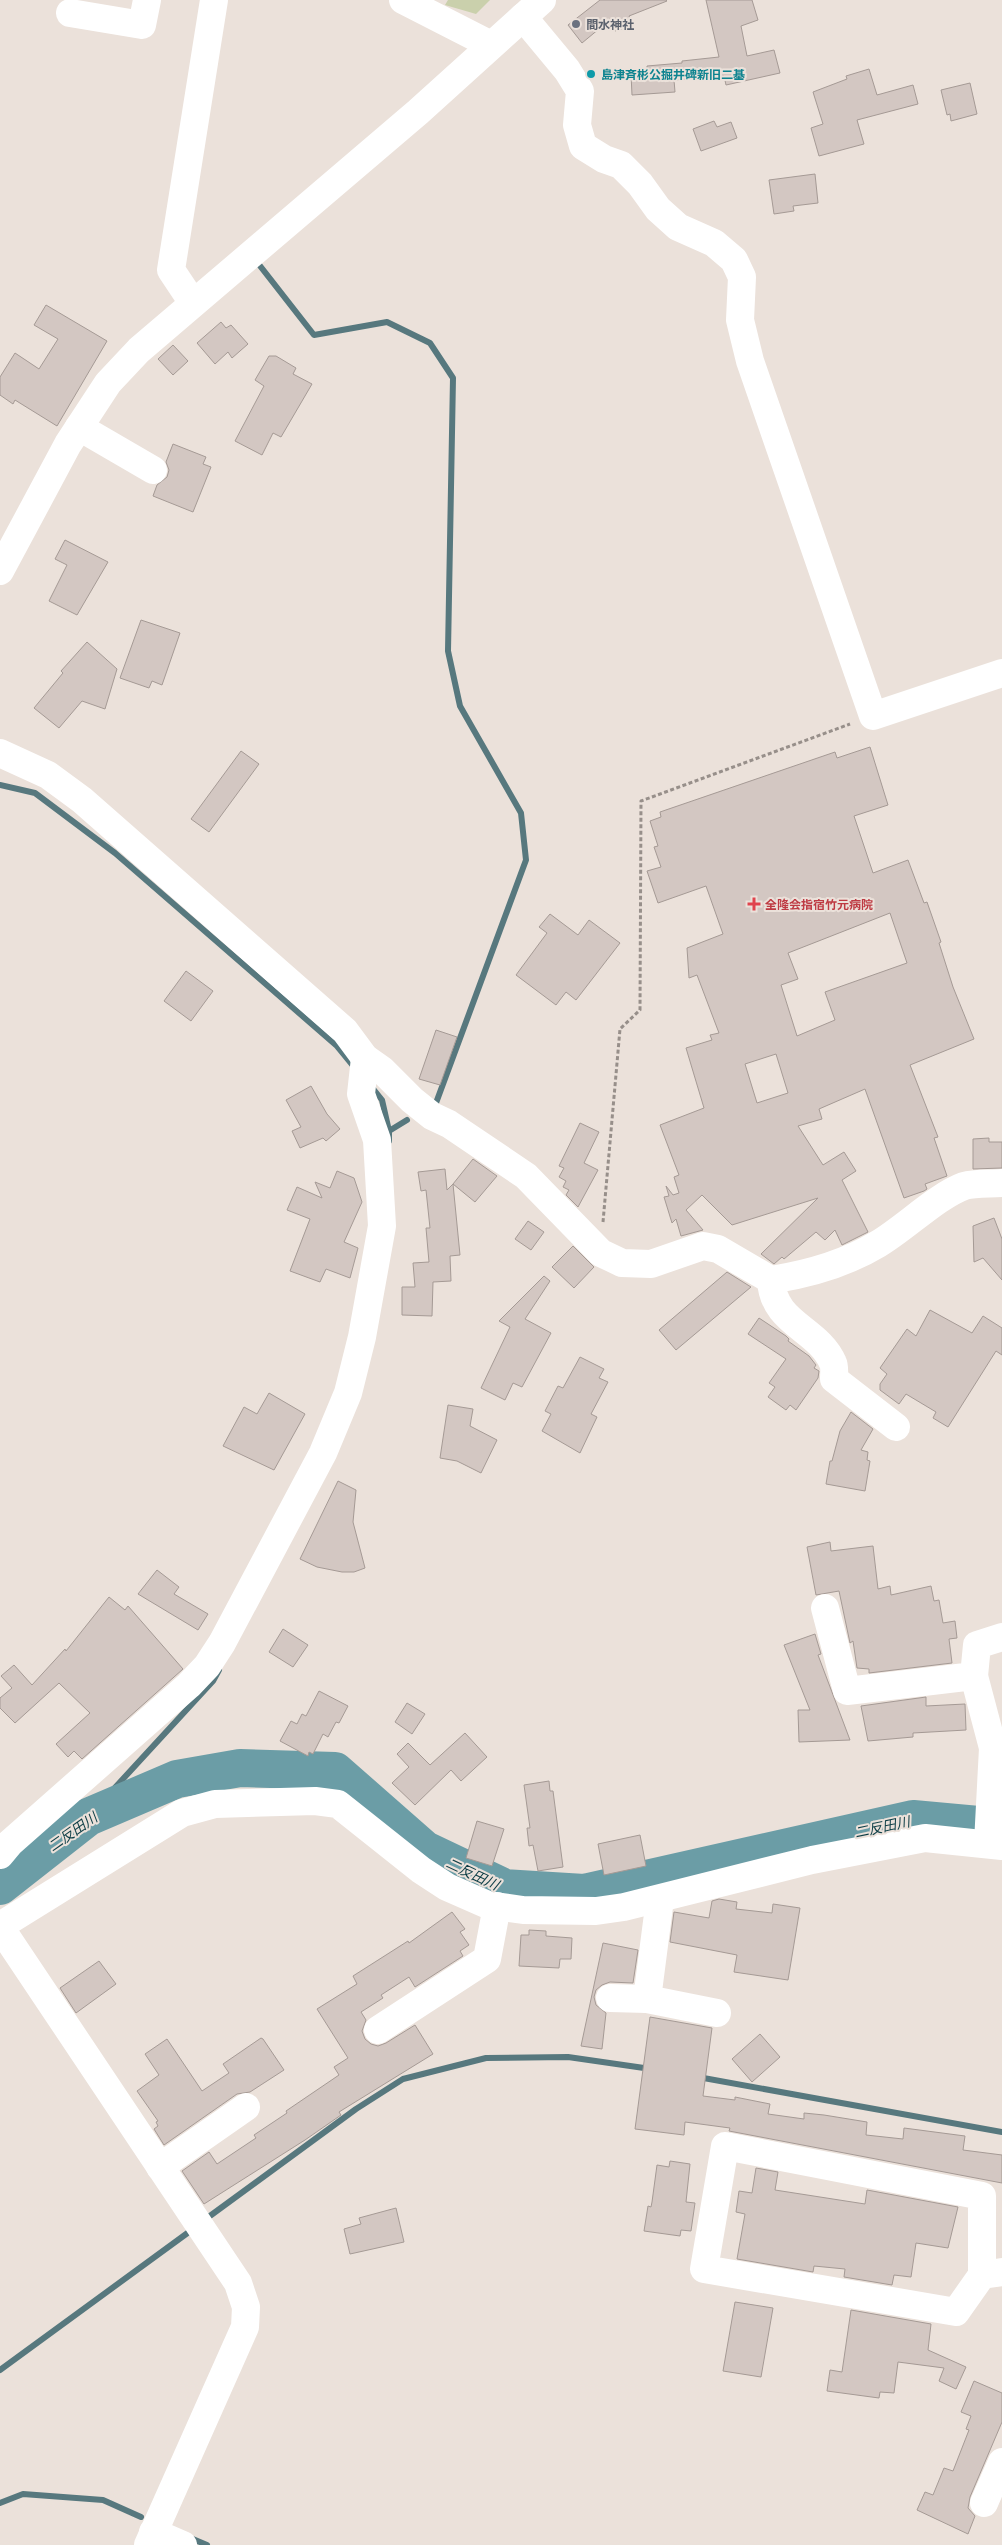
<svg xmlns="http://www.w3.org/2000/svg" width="1002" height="2545" viewBox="0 0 1002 2545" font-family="Literata,'Noto Sans JP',serif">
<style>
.green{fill:#cad0ac}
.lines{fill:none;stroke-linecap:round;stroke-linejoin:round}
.stream{stroke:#57787e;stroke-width:6}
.river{stroke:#6b9da6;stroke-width:38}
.building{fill:#d3c7c2;stroke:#a59a95;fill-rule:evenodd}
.path{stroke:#978f8a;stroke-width:3;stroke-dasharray:4 2.5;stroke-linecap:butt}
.minor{stroke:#fff;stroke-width:28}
.worship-dot{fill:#6b7280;stroke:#ebe1da;stroke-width:2}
.culture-dot{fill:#0f9aa8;stroke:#ebe1da;stroke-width:2}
.health-dot{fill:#e0444e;stroke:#ebe1da;stroke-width:2}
.labels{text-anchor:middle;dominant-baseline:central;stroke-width:4;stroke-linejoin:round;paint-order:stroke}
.worship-label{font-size:12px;font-weight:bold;fill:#5b616d;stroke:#ebe1da;text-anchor:start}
.culture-label{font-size:12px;font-weight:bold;fill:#0d838f;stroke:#ebe1da;text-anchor:start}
.health-label{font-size:12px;font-weight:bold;fill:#be3a42;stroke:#ebe1da;text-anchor:start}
.water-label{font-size:14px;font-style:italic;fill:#0c3d45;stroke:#ebe1da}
</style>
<rect width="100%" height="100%" fill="#ebe1da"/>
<!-- green -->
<path class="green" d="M448,0H490L476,14L445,5Z"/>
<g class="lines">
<!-- stream -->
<g class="stream">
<path d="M257,262L314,335L387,322L430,343L453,378L448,651L460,706L521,813L526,860L436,1103"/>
<path d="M0,785L35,793L115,853L337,1046L355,1068"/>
<path d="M370,1085L382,1100L389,1131"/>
<path d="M389,1141V1131L407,1120"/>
<path d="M88,1817L213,1681L219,1670"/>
<path d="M698,2077L1002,2132"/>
<path d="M203,2221L356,2109L403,2079L486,2058L568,2057L651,2069"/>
<path d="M0,2370L193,2229"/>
<path d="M0,2503L23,2494L103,2500L141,2517"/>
<path d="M188,2537L207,2545"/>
</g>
<!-- river -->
<path class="river" d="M0,1886L88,1817L177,1779L240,1768L335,1771L425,1850L505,1888L584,1893L913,1819L1002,1827"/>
</g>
<!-- building -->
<g class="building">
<path d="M600,0H666L667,1L629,16L633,25L615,31L611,19L582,43L568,25Z"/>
<path d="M706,0H752L758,20L741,26L747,56L774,50L780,73L726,85L724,76L674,80L675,92L632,95L631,74L637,73V70L647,69V66L682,63V61L719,57Z"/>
<path d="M869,69L877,95L913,85L918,104L857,120L864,144L819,156L811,128L823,124L813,92L847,79L846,76Z"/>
<path d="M970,83L977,114L951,121L950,114L947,115L941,90Z"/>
<path d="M714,121L717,127L731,122L737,138L701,151L693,129Z"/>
<path d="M815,174L818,203L793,206L794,211L774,214L769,180Z"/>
<path d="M46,305L107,341L57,426L15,400L13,404L0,395V377L15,353L39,369L58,339L34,325Z"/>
<path d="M221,322L226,328L231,325L248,344L232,358L228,352L215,364L197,343Z"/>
<path d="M173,345L188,361L173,375L158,359Z"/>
<path d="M269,356H276L296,368L293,374L312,384L281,437L273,433L262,455L235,441L264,386L255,380Z"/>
<path d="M173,444L206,457L203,464L211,467L193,512L153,496L157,485L167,477L169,470L166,462Z"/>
<path d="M65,540L108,562L77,615L49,601L67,565L55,559Z"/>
<path d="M141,620L180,633L162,685L152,681L149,688L120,678Z"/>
<path d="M87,642L117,669L105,709L82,701L59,728L34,708L63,673L61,671Z"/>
<path d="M870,747L888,805L854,816L873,873L908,860L924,903L927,902L941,942L939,943L953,987L974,1039L910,1065L938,1137L934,1138L947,1176L925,1184L927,1189L924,1191L904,1198L865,1089L819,1109L822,1119L798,1126L823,1165L844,1152L856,1171L842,1180L868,1232L842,1245L835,1230L825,1240L816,1232L784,1259L782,1257L774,1264L761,1254L818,1198L732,1225L702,1195L686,1210L703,1230L681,1236L676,1219L672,1223L664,1197L669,1196L666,1186L673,1195L679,1193L674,1177L679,1175L660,1125L704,1108L686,1048L712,1040L710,1035L719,1033L697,975L689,978L687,948L723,934L706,886L658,903L647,871L661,867L654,847L658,846L650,821L661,817L660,812L835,752L837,758ZM890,913L907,963L825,992L835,1020L797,1036L781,985L798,979L788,953ZM776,1054L788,1093L757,1103L745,1064Z"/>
<path d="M241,751L259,764L209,832L191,819Z"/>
<path d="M550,914L578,935L589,920L620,943L576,1000L566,992L556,1005L516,975L547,933L539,927Z"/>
<path d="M186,971L213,991L191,1021L164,1001Z"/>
<path d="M436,1030L457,1037L440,1085L419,1079Z"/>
<path d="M311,1086L327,1114L340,1129L326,1141L323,1138L300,1148L292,1131L301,1127L286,1100Z"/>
<path d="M580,1123L599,1132L584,1163L598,1170L578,1207L566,1195L569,1190L563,1187L566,1181L559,1177L564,1168L559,1166Z"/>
<path d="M989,1138V1142H1002V1168L973,1169V1139Z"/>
<path d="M473,1159L497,1176L475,1202L453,1184Z"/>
<path d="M445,1169L447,1190L453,1184L460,1255L450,1256L451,1281L433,1282L432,1316L402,1315V1287H415L413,1263L429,1262L426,1228H430L426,1190L421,1191L418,1172Z"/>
<path d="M337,1171L354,1178L362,1202L344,1242L358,1248L350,1278L326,1269L320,1282L290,1271L310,1219L287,1210L297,1187L322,1198L315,1182L330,1188Z"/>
<path d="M994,1218L1002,1239V1280L983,1258L974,1262L973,1226Z"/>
<path d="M528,1221L544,1232L531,1250L515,1239Z"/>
<path d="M573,1246L594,1267L574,1288L552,1267Z"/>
<path d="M727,1272L751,1287L676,1350L659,1330Z"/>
<path d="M544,1276L550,1281L525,1319L551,1333L522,1387L513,1383L505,1400L481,1388L510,1327L499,1321Z"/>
<path d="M930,1310L972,1333L983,1316L1002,1328V1355L996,1351L948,1427L933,1418L936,1412L906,1394L899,1404L880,1390V1384L887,1374L880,1368L907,1329L916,1336Z"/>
<path d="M759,1318L786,1336L789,1339L788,1341L809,1356L816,1365L814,1368L819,1371L818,1378L796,1410L790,1405L786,1410L768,1397L775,1387L769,1383L786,1359L748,1334Z"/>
<path d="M580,1357L604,1369L599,1378L608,1382L591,1414L597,1417L580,1453L542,1431L551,1414L545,1411L558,1386L563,1388Z"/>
<path d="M269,1393L305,1414L274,1470L223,1446L244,1407L257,1414Z"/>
<path d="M448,1405L473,1409L470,1426L497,1440L481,1473L457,1461L440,1458Z"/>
<path d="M851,1412L873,1429L861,1450L868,1452L867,1460L870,1461L865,1491L826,1484L830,1461H832L840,1431Z"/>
<path d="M338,1481L356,1490L353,1522L365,1568L354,1572H342L317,1567L300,1559Z"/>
<path d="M830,1542L831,1551L873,1546L878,1589L890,1586L891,1595L931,1586L934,1601L939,1600L943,1623L955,1621L957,1638L949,1639L952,1663L869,1673V1669L857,1668L853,1641L850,1643L839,1591L816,1595L807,1547Z"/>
<path d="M157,1570L179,1587L174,1594L208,1614L198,1630L138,1594Z"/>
<path d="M109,1597L125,1610L128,1606L183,1669L82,1759L74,1751L68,1757L56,1744L90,1713L59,1683L15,1723L0,1708V1698L12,1688L1,1676L14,1665L32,1685L65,1649L66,1651Z"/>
<path d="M283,1629L308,1645L293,1667L269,1652Z"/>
<path d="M815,1634L821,1654L818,1655L850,1740L799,1742L798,1710H810L784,1645Z"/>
<path d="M319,1691L348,1706L339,1723L336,1722L328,1737L323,1734L313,1754L309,1752L308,1756L280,1741L291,1721L297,1724L302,1714L306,1716Z"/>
<path d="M926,1697V1706L965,1704L966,1730L913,1733V1737L868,1741L861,1706Z"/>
<path d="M407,1703L425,1714L412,1734L395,1722Z"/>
<path d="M465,1733L487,1757L461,1781L451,1770L415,1805L392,1783L409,1767L397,1754L408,1743L430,1765Z"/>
<path d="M549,1781L550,1791H553L563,1867L538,1871L533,1845L529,1846L527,1828H530L524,1785Z"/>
<path d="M477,1821L504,1829L492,1866L466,1858Z"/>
<path d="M640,1835L646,1866L604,1875L598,1844Z"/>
<path d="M719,1899L737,1902L736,1909L772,1913L773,1904L800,1908L788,1980L734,1972L737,1955L670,1942L674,1912L709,1918L712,1901Z"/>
<path d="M452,1912L465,1929L460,1932L469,1945L460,1951L463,1956L415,1987L409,1977L381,1995L383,1998L361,2012L366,2020L362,2031L365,2039L371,2044L378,2046L386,2043L415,2025L433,2054L339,2112L341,2115L305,2140L204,2204L182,2171L209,2152L217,2164L256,2138L254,2135L287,2113L286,2111L339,2075L334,2067L348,2058L317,2009L357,1984L353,1976L408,1941L409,1943Z"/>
<path d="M529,1930L546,1931V1936L572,1938L571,1959H560L559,1968L519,1966L521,1935H529Z"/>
<path d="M603,1943L638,1950L633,1983L610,1982L602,1985L596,1990L594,1997L596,2005L606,2013L602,2049L581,2046Z"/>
<path d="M99,1961L116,1984L76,2013L60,1988Z"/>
<path d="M650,2017L712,2028L703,2096L735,2100V2097L770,2104L768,2114L804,2119V2113L824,2115L867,2122L866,2135L903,2139L904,2128L965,2136L963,2150L1002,2155V2183L729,2131L730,2128L685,2122L684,2135L635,2129Z"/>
<path d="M760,2034L780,2057L752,2082L732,2059Z"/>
<path d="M261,2038L263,2039L284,2070L250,2092L237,2094L164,2145L154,2129L158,2126L156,2122L158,2121L137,2091L159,2075L145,2054L167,2039L202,2091L229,2073L223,2064Z"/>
<path d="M670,2161L690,2164L686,2202L695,2203L691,2231L681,2230L680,2236L644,2231L648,2206L651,2207L652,2202L657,2165L669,2167Z"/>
<path d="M756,2168L778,2172L775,2190L865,2204L867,2190L958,2207L948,2248L916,2243L911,2277L894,2275L892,2285L844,2277L845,2269L814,2266L813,2272L737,2259L745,2214L736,2212L739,2191L752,2193Z"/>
<path d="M396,2208L404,2242L350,2254L344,2229L361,2224L359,2218Z"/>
<path d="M735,2302L773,2308L761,2377L723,2371Z"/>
<path d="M851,2310L931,2324L928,2350L966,2367L956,2389L939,2381L944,2368L898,2362L894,2393L880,2392L879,2398L827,2391L830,2370L842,2372Z"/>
<path d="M974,2381L1002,2393V2422L970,2497L968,2508L975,2516L968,2534L917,2510L925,2492L933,2495L944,2468L953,2471L969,2430L966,2429L971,2416L961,2412Z"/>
</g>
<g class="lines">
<!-- path -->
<path class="path" d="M603,1222L620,1029L640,1010L641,801L850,724"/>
<!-- minor -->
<g class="minor">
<path d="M403,0L491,45"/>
<path d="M70,13L142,25L147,0"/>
<path d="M523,17L567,70L580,91L577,125L583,146L604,159L621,165L640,184L658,209L678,227L714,243L734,260L742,277L740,320L750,361L873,716L1002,673"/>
<path d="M193,303L171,270L214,0"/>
<path d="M79,427L153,470"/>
<path d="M0,571L68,444L108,383L139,350L418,112L542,0"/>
<path d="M0,753L48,775L82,800L345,1031L365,1058L382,1070L412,1100L432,1116L449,1124L526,1176L601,1253L622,1263L651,1264L703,1246L718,1249L771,1280C809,1274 845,1264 878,1244C905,1228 937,1196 964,1186C975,1183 990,1184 1002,1183"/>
<path d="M771,1280C773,1324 818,1328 833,1363C835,1367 834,1374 834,1379L896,1427"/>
<path d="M825,1608L847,1691L974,1676L977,1645L1002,1637"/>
<path d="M974,1676L993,1748"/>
<path d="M988,1843L993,1748H1002"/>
<path d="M0,1855L10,1843L189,1685L207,1666L222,1643L323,1453L348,1393L362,1337L382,1226L377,1140L361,1094L365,1058"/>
<path d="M0,1926L182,1813L215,1804L315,1801L338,1804L421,1870L447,1887L488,1905L523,1910L596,1911L624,1907L812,1860L925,1838L1002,1846"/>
<path d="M0,1927L238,2283L246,2307L245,2327L148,2545"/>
<path d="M610,1998L647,1999L660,1899"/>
<path d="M647,1999L717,2013"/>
<path d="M378,2030L487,1959L497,1906"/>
<path d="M160,2167L246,2107"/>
<path d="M982,2275V2196L725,2146L704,2269L956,2312L982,2275L1002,2272"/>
<path d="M984,2503L1002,2462"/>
<path d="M153,2532L183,2545"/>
</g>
</g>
<!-- markers -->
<circle class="worship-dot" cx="576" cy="24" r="5"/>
<circle class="culture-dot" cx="591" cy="74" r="5"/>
<path class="health-dot" d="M751.5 896.5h5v5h5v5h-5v5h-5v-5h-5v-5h5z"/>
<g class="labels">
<!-- worship labels -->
<g class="worship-label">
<text x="586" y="24">間水神社</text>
</g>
<!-- culture labels -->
<g class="culture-label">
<text x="601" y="74">島津斉彬公掘井碑新旧二基</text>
</g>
<!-- health labels -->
<g class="health-label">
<text x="765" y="904">全隆会指宿竹元病院</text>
</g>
<!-- water labels -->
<g class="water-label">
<text transform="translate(882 1826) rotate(-12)">二反田川</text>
<text transform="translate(72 1831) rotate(-35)">二反田川</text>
<text transform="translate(473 1873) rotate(25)">二反田川</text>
</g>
</g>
</svg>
